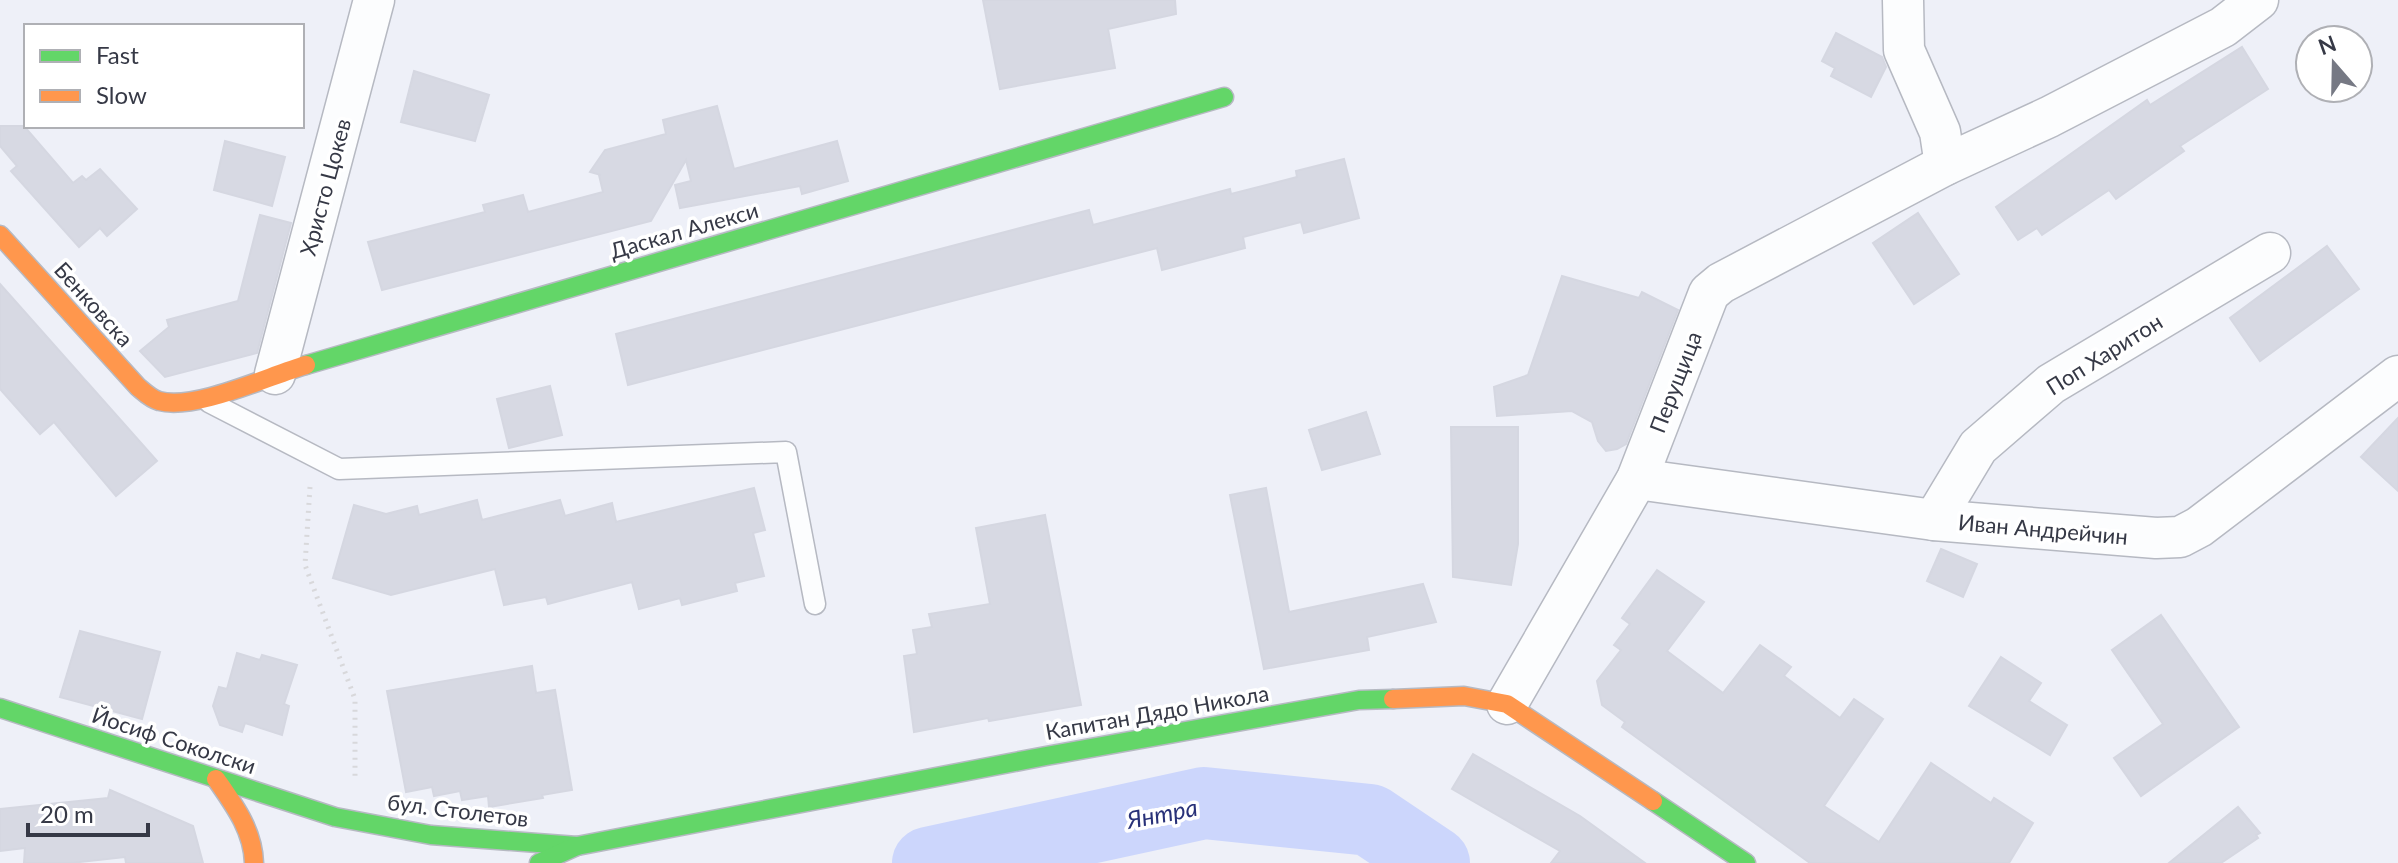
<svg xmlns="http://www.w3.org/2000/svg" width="2398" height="863" viewBox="0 0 2398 863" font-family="Lato,sans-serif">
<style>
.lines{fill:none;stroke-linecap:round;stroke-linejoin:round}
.river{stroke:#ccd6fc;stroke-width:72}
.building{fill:#d7d9e3;stroke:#d5d7e1;stroke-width:2}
.lane-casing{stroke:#b6b9c2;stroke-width:23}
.street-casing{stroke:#b6b9c2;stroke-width:43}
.fast-casing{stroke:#b6b9c2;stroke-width:21}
.slow-casing{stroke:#b6b9c2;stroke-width:21}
.path{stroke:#d8d8db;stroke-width:5;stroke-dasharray:2 6;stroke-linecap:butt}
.lane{stroke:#fcfdfe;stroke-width:20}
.street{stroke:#fcfdfe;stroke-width:40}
.fast{stroke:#63d668;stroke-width:18}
.slow{stroke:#ff974d;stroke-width:18}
.labels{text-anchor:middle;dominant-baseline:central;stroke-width:7;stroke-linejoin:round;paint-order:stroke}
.street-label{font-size:22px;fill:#363946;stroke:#fff}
.water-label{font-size:24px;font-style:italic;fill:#283178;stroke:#fff}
</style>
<rect width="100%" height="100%" fill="#eef0f8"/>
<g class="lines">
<!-- river -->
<path class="river" d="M928,863L1204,803L1370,820L1434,863"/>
</g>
<!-- building -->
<g class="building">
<path d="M983,0H1175L1176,14L1108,29L1115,68L1000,89Z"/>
<path d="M1836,33L1882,57L1886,67L1871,97L1831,76L1835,68L1822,61Z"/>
<path d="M2242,47L2268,89L2180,146L2184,151L2116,199L2109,190L2042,235L2037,228L2018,240L1996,207L2147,100L2150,105Z"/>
<path d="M414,71L489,95L475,141L401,122Z"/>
<path d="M717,106L734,169L837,141L848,181L802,194L800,186L680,208L675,185L691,181L686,160L651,221L382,290L368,242L485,212L483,205L523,195L528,212L603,192L599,175H601L590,172L605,150L666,134L663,120Z"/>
<path d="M0,126H24L73,183L82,176L86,180L100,169L137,209L107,236L100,228L79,247L11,171L17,166L0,146Z"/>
<path d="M225,141L285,157L272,206L214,190Z"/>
<path d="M1344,159L1359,218L1304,233L1301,222L1243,237L1245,248L1162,270L1157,248L628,385L616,334L1089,210L1093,225L1230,189L1231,194L1297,177L1296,171Z"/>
<path d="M1918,213L1959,274L1914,304L1873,243Z"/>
<path d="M260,215L291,223L257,353L165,377L140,351L169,327L167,320L238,301Z"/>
<path d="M2327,246L2359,289L2260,361L2230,318Z"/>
<path d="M1562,276L1639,298L1642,292L1678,310L1626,444L1617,449L1606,451L1598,441L1592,422L1572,411L1497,416L1494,387L1528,375Z"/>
<path d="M0,284L157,461L116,496L54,422L40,434L0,389Z"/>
<path d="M550,386L562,435L509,448L497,399Z"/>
<path d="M1366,412L1380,454L1322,470L1309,430Z"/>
<path d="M2398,418V491L2361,457Z"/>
<path d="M1451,427H1518V544L1511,585L1453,577Z"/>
<path d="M754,488L765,530L753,533L764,576L735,583L737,591L682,605L680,598L639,609L632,582L548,604L546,597L504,605L495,569L391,595L333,578L354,505L386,514L417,506L419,515L477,500L482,520L560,500L565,516L612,503L616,522Z"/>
<path d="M1266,488L1289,612L1423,584L1436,622L1367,637L1369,650L1264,669L1230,495Z"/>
<path d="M1045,515L1081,705L989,721L988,718L914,732L904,656L917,654L913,630L932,627L929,614L990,604L976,528Z"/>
<path d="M1941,549L1977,564L1963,597L1927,581Z"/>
<path d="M1657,570L1704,602L1667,651L1723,693L1760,645L1791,667L1784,676L1840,718L1854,699L1883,719L1824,806L1879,842L1931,763L1991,803L1994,798L2033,823L2009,863H1810L1622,727L1625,722L1602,705L1597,681L1621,650L1614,645L1630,624L1622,618Z"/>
<path d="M2161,615L2239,727L2141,796L2114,758L2163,724L2112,650Z"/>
<path d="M80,631L160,652L142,719L60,697Z"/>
<path d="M237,653L260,660L262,655L297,665L284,704L289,706L282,735L245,723L242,732L220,725L213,706L219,687L227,689Z"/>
<path d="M2001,657L2041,683L2029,701L2067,725L2050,755L1969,706Z"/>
<path d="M532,666L536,693L555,690L572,790L542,795L543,798L489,807L488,796L462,800L460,791L434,796L432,787L406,792L387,691Z"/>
<path d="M1473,754L1580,816L1645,863H1551L1560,851L1452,789Z"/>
<path d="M110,790L193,826L203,863H126L125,857L71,863H24L25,848L0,851V809L108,798Z"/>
<path d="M2238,807L2260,833L2256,835L2258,838L2221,863H2169Z"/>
</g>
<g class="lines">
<!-- lane casing -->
<g class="lane-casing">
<path id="lane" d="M209,402L339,469L786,452L815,604"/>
</g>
<!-- street casing -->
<g class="street-casing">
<g id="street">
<path d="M1903,0L1904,50L1940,132L1945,165"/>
<path d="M275,374L374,0"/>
<path d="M1637,479L1934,520L2156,538L2180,537L2199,527L2398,376"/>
<path d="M1934,520L1978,447L2051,384L2270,253"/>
<path d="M1507,704L1637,479L1709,293L1721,283L1945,165L2049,117L2223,27L2258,0"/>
</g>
</g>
<!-- fast casing -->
<g class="fast-casing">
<g id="fast">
<path d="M306,365L1224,97"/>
<path d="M0,708L335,817L431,835L577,846"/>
<path d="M1653,801L1746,863"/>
<path d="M539,863L577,846L1046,756L1359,700L1393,699"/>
</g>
</g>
<!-- slow casing -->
<g class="slow-casing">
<g id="slow">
<path d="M0,235L138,387C144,392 151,399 159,401C195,411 268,376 306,365"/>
<path d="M1393,699L1464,696L1507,704L1653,801"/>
<path d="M216,779C234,805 253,830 254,863"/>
</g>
</g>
<!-- path -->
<path class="path" d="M310,487L305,565L355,699V780"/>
<!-- lane -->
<use href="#lane" class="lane"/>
<!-- street -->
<use href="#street" class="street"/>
<!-- fast -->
<use href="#fast" class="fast"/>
<!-- slow -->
<use href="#slow" class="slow"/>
</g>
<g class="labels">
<!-- street labels -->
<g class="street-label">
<text transform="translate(325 187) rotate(-75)">Христо Цокев</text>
<text transform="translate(684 230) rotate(-16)">Даскал Алекси</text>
<text transform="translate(94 304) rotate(48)">Бенковска</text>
<text transform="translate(2104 354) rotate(-32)">Поп Харитон</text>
<text transform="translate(1675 382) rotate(-69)">Перущица</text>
<text transform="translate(2043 529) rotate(5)">Иван Андрейчин</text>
<text transform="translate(1157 712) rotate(-10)">Капитан Дядо Никола</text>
<text transform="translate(174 740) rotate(18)">Йосиф Соколски</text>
<text transform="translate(458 810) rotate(7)">бул. Столетов</text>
</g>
<!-- water labels -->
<g class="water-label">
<text transform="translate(1162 813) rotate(-11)">Янтра</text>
</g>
</g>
<!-- legend -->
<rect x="24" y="24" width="280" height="104" fill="#ffffff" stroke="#afb0b5" stroke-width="2"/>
<rect x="40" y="50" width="40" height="12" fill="#63d668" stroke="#afb0b5" stroke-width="2"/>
<text x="96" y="64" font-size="24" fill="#363946">Fast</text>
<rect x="40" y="90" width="40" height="12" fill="#ff974d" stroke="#afb0b5" stroke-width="2"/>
<text x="96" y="104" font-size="24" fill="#363946">Slow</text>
<!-- north arrow -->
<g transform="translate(2334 64) rotate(340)"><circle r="38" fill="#ffffff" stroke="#afb0b5" stroke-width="2"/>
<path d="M0-6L14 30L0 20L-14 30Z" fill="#767984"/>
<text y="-12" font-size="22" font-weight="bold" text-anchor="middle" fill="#363946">N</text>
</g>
<!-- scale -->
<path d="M28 823v12h120v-12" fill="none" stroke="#363946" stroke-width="4"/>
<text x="40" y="823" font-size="24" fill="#363946" stroke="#ffffff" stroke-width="6" paint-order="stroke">20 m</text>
</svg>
